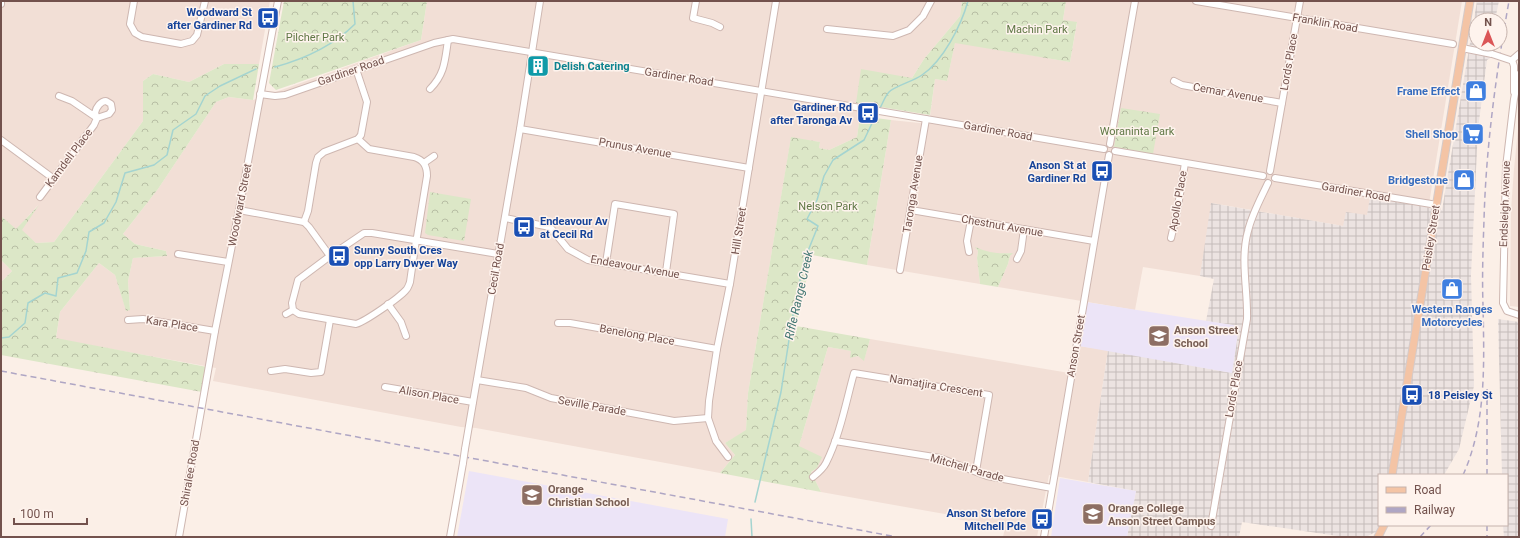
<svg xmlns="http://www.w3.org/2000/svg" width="1520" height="538" viewBox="0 0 1520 538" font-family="Roboto,sans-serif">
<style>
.residential{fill:#f2dfd6}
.industrial{fill:url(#industrial-grid)}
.education{fill:#ece4f7}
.forest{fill:url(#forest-crowns)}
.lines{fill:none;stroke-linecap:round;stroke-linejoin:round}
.stream{stroke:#a4d4d0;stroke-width:1.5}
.minor-casing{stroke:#ceb7b1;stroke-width:8}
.major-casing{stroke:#d5cbca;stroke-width:9}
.minor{stroke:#fff;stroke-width:6}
.major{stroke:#f4c4a5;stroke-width:7}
.rail{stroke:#afa6c4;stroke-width:1.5;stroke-dasharray:6 4;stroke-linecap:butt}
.minor-bridge-casing{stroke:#ceb7b1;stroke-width:8;stroke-linecap:butt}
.minor-bridge{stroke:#fff;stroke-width:6}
.labels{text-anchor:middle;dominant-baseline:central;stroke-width:3;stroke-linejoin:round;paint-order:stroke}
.transit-label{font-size:11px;font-weight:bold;fill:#164399;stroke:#fef3ed;text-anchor:end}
.street-label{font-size:11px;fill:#73524d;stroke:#fef3ed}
.park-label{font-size:11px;fill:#607846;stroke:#fef3ed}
.culture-label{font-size:11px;font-weight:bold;fill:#0d838f;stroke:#fef3ed;text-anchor:start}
.shop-label{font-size:11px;font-weight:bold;fill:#366cbe;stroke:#fef3ed;text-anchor:end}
.education-label{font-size:11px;font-weight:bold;fill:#785e54;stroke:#fef3ed;text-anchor:start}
.water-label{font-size:12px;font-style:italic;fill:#427773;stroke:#fef3ed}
</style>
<defs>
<pattern id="industrial-grid" width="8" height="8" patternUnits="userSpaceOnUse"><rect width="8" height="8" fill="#ece3e1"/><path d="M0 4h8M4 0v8" fill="none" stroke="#c4bbb9"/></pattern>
<pattern id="forest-crowns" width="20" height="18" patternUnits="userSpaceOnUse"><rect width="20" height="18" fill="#dce7c7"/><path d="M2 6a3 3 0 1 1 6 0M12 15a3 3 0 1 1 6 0" fill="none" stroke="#b7bea4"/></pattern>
</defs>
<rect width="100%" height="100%" fill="#fbefe7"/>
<!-- residential -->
<g class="residential">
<path d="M1,1H270L259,64H224L189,82L153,74L143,81V121L54,242L36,243L21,230L38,205L16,230L1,216Z"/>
<path d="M427,1H962L960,16L924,59L912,78L856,103L860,116L857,137L829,150L819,148L820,142L791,138L748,393L746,431L725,443L735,455L720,473L476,428L461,427L213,381L216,368L56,339L60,312L99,263L115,275L126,310H130L128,281L133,258L167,256L166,251L135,244L123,234L158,189L216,102L229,97L253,100L421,40Z"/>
<path d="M1066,1H1462L1429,204L1371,195L1367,216L1343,226L1212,203L1200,276L1143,267L1135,310L998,287L1008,264L1010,256L1012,253L998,254L989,253L976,248L978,251L977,258L980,284L867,265L891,120L929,124L935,79L947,81L955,42L1070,62L1077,23L1063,20Z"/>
<path d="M1519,119V307L1510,306L1511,210L1514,169Z"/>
<path d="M1,260L12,271L1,282Z"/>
<path d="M870,339L1075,374L1079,346L1108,350L1088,482L1049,475L1037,537H1003L1005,527L956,519V516L821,492L811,472L817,468L799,446L828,347L852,351L854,356L861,357L864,360Z"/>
</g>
<!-- industrial -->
<g class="industrial">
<path d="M1477,1H1499L1495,20H1476V44H1491L1493,50L1492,57L1487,60L1478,129L1471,275L1474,386L1459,449L1444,475H1379V525H1389L1366,537H1344L1242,522L1239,537H1127L1136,491L1088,482L1108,350L1232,373L1239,326L1206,321L1214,279L1200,276L1211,203L1343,226L1346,212L1367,215L1370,197L1442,210Z"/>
<path d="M1498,319L1519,322V537H1504L1503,525H1507V475H1502Z"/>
</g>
<!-- education -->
<g class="education">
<path d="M1086,302L1239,326L1232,373L1079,346Z"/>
<path d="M469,471L728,519L725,537H457Z"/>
<path d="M1060,478L1136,491L1127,537H1051Z"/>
</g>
<!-- forest -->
<g class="forest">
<path d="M284,1H427L421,40L276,90L269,83Z"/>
<path d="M962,1H1066L1063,20L1077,22L1070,62L955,43L947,81L935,79L930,115L856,103L861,69L912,78L924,59L960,16Z"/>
<path d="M224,64H259L253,100L229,97L216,102L158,189L123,234L135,244L166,251L167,256L133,258L128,281L130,310L126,311L115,275L99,263L60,312L56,338L207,367L202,392L1,355V282L12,271L1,260V216L16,229L39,205L22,230L36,243L54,242L143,121V81L153,74L189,82Z"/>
<path d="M1121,108L1160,114L1153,154L1114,147Z"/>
<path d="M860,116L891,120L867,265L812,255L796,326L870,339L864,361L858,356L850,358L851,351L828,347L799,446L822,457L817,468L811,472L821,492L720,473L735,455L725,443L746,430L748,393L791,137L820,142L819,148L829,150L857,137Z"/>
<path d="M430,192L471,199L464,241L428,235L425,233Z"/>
<path d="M975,247C989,253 999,254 1013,253L1010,256L1008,264L998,287L980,284L977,258L978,251Z"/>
</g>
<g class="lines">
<!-- stream -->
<g class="stream">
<path d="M275,67C304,59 334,45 355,24L353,1"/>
<path d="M880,108C883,103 885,96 889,92C895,86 914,81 922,75C943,61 961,26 968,1"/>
<path d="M1,338L9,337L25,323L28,303L45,293L56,296L58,278L77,273L86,251L89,232L104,223L116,202L125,173L154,165L167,155L173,130L196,114L205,96L220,86L256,69"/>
<path d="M755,502L781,392L792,320L804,261L818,226L807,219L817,200L824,176L833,160L864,140L876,115"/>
<path d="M751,519L752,537"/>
</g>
<!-- minor casing -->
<g class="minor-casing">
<g id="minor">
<path d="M134,1L130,24L135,33L142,37L181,44L192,41L197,35L205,1"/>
<path d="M696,1L693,18L712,23L720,27"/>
<path d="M1196,1L1453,44"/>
<path d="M1,4V1"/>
<path d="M827,29L893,36L909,30L923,16L931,1"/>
<path d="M1462,48L1492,54"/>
<path d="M1512,60L1514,66V92"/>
<path d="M1512,60L1519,54"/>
<path d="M1519,74L1514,99L1506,167L1503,303L1507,311L1519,315"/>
<path d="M1174,81L1182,85L1282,103"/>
<path d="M430,89C445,74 445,60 448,40"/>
<path d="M260,94L275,96L285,95L434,43L453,39L1104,149"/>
<path d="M520,129L749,168"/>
<path d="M358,139L369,149L414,157C423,160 427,165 427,176L417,237L416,240L410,282C409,285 408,288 406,290C399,298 366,321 356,324L299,314L293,310L292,303L298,280L330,256L364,233H372L498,254"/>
<path d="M1,140L54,179"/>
<path d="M1110,144L1135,1"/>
<path d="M1115,151L1263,176"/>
<path d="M424,163L434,156"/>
<path d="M1270,171L1300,1"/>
<path d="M1275,178L1437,205"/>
<path d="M40,197L94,125L97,118L95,113C96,107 101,101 106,101L111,104L112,110L109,114L97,118L72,101L59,96"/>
<path d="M239,210L304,222L309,227L330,256"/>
<path d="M911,210L1094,241"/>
<path d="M505,218L550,227L568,249L588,260L730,284"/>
<path d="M304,222L308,211L316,163L318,157L324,152L358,139L361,135L367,102L356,69"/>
<path d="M1171,238L1177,212L1185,163"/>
<path d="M969,252L967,241L971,220"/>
<path d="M178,254L228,262"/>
<path d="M1017,259L1021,251L1024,229"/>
<path d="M606,263L615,204L674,214L666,272"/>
<path d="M900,270L926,119"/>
<path d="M388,304L401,322L406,336"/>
<path d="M286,314L293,310"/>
<path d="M128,320L143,319L215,331"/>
<path d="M558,323H570L717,349"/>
<path d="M271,371L285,369L311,373L321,372L330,320"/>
<path d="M477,380L526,388L551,398L674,421L708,418"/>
<path d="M385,387L473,402"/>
<path d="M835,441L940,458L987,476L1052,488"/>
<path d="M465,449L520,129L540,1"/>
<path d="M728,457L716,441L708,418L709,401L717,349L730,284L776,1"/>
<path d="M813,477C818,473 823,469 826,463C840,435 846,402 854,373L989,395L976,471"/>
<path d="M1211,526L1247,319C1248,291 1240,259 1248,231C1252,214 1261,198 1268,183"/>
<path d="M179,537L215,331L239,210L278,1"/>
<path d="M450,537L463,463"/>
<path d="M1044,537L1109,155"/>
</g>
</g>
<!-- major casing -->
<g class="major-casing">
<g id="major">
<path d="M1392,475L1470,1"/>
<path d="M1378,537L1384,525"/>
</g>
</g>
<!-- minor -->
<use href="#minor" class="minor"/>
<!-- major -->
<use href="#major" class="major"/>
<!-- rail -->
<g class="rail">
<path d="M1,371L897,537"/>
<path d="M1487,389V475"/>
<path d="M1463,475C1487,422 1484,361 1483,305C1482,277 1483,249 1484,220C1486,147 1496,74 1509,1"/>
<path d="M1487,525V537"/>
<path d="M1420,537L1431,525"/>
</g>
<!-- minor-bridge casing -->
<g class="minor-bridge-casing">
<g id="minor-bridge">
<path d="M1492,54L1510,60"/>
<path d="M463,463L465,449"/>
</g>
</g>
<!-- minor-bridge -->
<use href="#minor-bridge" class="minor-bridge"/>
</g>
<!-- icons -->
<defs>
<g id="bus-square" transform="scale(1.15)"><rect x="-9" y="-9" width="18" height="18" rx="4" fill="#1a4fb4" stroke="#fef3ed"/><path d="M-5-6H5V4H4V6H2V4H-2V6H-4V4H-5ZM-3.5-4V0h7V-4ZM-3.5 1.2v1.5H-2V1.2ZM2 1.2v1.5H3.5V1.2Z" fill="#fff"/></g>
<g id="building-square" transform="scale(1.15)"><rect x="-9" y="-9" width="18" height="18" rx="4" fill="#0f9aa8" stroke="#fef3ed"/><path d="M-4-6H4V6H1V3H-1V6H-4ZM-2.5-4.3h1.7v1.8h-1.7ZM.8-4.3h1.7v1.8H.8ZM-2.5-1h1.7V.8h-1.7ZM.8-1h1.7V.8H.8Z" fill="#fff"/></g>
<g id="shop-square" transform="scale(1.15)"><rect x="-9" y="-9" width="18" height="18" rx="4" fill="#3f7fe0" stroke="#fef3ed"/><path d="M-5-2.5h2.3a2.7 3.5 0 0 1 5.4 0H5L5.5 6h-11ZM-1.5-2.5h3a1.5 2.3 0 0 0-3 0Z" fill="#fff"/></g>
<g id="supermarket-square" transform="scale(1.15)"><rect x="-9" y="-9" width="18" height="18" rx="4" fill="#3f7fe0" stroke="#fef3ed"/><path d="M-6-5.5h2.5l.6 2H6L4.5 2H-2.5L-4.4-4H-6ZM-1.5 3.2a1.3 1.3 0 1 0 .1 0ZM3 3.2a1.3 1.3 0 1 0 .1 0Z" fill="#fff"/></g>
<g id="school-square" transform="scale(1.15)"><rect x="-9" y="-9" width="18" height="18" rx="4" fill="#8d6e63" stroke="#fef3ed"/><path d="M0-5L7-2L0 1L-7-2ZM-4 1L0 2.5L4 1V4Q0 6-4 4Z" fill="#fff"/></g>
<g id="university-square" transform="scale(1.15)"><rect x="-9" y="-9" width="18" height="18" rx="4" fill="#8d6e63" stroke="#fef3ed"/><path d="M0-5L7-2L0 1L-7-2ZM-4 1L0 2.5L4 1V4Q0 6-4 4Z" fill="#fff"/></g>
</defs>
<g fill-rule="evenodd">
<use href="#bus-square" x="268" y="18"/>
<use href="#building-square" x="538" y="66"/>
<use href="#shop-square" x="1476" y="91"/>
<use href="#bus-square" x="868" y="113"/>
<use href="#supermarket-square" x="1473" y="134"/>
<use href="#bus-square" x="1102" y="171"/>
<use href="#shop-square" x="1464" y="180"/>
<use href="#bus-square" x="524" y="227"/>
<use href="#bus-square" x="339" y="256"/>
<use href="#shop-square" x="1452" y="289"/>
<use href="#school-square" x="1159" y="336"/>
<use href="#bus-square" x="1412" y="395"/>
<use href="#school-square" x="532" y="495"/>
<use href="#university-square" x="1093" y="514"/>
<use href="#bus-square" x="1042" y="519"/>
</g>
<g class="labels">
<!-- transit labels -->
<g class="transit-label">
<text x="252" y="12">Woodward St<tspan x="252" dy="13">after Gardiner Rd</tspan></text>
<text x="852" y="107">Gardiner Rd<tspan x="852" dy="13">after Taronga Av</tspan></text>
<text x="1086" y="165">Anson St at<tspan x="1086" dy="13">Gardiner Rd</tspan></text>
<text x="540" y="221" text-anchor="start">Endeavour Av<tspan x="540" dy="13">at Cecil Rd</tspan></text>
<text x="354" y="250" text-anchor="start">Sunny South Cres<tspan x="354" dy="13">opp Larry Dwyer Way</tspan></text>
<text x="1428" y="395" text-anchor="start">18 Peisley St</text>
<text x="1026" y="513">Anson St before<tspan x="1026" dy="13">Mitchell Pde</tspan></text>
</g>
<!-- street labels -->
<g class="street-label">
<text transform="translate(1325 23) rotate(10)">Franklin Road</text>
<text transform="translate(1289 62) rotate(-80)">Lords Place</text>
<text transform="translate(351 71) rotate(-19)">Gardiner Road</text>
<text transform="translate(679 77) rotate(9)">Gardiner Road</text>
<text transform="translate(1228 93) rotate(10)">Cemar Avenue</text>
<text transform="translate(998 131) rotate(10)">Gardiner Road</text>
<text transform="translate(635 148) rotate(10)">Prunus Avenue</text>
<text transform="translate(69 158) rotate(-53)">Kamdell Place</text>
<text transform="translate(1356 192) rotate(10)">Gardiner Road</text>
<text transform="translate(913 194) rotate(-81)">Taronga Avenue</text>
<text transform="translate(1178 201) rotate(-80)">Apollo Place</text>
<text transform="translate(1505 204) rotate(-88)">Endsleigh Avenue</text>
<text transform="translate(240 205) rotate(-79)">Woodward Street</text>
<text transform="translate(1002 226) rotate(10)">Chestnut Avenue</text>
<text transform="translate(739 231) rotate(-81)">Hill Street</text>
<text transform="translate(1431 238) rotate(-81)">Peisley Street</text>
<text transform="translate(635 267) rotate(10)">Endeavour Avenue</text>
<text transform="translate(496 269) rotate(-80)">Cecil Road</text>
<text transform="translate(172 324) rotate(9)">Kara Place</text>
<text transform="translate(637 335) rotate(10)">Benelong Place</text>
<text transform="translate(1076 346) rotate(-80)">Anson Street</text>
<text transform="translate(936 386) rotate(9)">Namatjira Crescent</text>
<text transform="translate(1234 389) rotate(-80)">Lords Place</text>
<text transform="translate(429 395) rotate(10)">Alison Place</text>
<text transform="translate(592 406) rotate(10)">Seville Parade</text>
<text transform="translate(967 468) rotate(16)">Mitchell Parade</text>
<text transform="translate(190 473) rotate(-80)">Shiralee Road</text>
</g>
<!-- park labels -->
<g class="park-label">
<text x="1037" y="29">Machin Park</text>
<text x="315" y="37">Pilcher Park</text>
<text x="1137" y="131">Woraninta Park</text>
<text x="828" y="206">Nelson Park</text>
</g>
<!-- culture labels -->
<g class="culture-label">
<text x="554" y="66">Delish Catering</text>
</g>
<!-- shop labels -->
<g class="shop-label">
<text x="1460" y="91">Frame Effect</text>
<text x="1458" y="134">Shell Shop</text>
<text x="1448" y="180">Bridgestone</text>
<text x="1452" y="309" text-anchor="middle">Western Ranges<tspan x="1452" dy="13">Motorcycles</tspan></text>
</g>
<!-- education labels -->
<g class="education-label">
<text x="1174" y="330">Anson Street<tspan x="1174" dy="13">School</tspan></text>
<text x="548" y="489">Orange<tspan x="548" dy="13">Christian School</tspan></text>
<text x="1108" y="508">Orange College<tspan x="1108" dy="13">Anson Street Campus</tspan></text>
</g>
<!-- water labels -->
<g class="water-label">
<text transform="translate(799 295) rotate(-77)">Rifle Range Creek</text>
</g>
</g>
<!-- border -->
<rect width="1520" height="538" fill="none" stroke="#73524d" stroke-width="4"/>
<!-- legend -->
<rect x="1378" y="474" width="130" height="52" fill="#fef3ed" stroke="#c6b3ad"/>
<rect x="1386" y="487" width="20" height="6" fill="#f4c4a5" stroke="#c6b3ad"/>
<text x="1414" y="494" font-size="12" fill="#73524d">Road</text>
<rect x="1386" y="507" width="20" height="6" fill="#afa6c4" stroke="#c6b3ad"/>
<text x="1414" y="514" font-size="12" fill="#73524d">Railway</text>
<!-- north arrow -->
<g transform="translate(1488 32)"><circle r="19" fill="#fef3ed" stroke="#c6b3ad"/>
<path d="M0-3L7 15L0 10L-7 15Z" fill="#db5657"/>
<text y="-6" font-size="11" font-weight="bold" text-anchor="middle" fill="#73524d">N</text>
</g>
<!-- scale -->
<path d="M14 518v6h73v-6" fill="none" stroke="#73524d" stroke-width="2"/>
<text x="20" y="518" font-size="12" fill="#73524d" stroke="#fef3ed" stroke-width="3" paint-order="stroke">100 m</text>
</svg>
